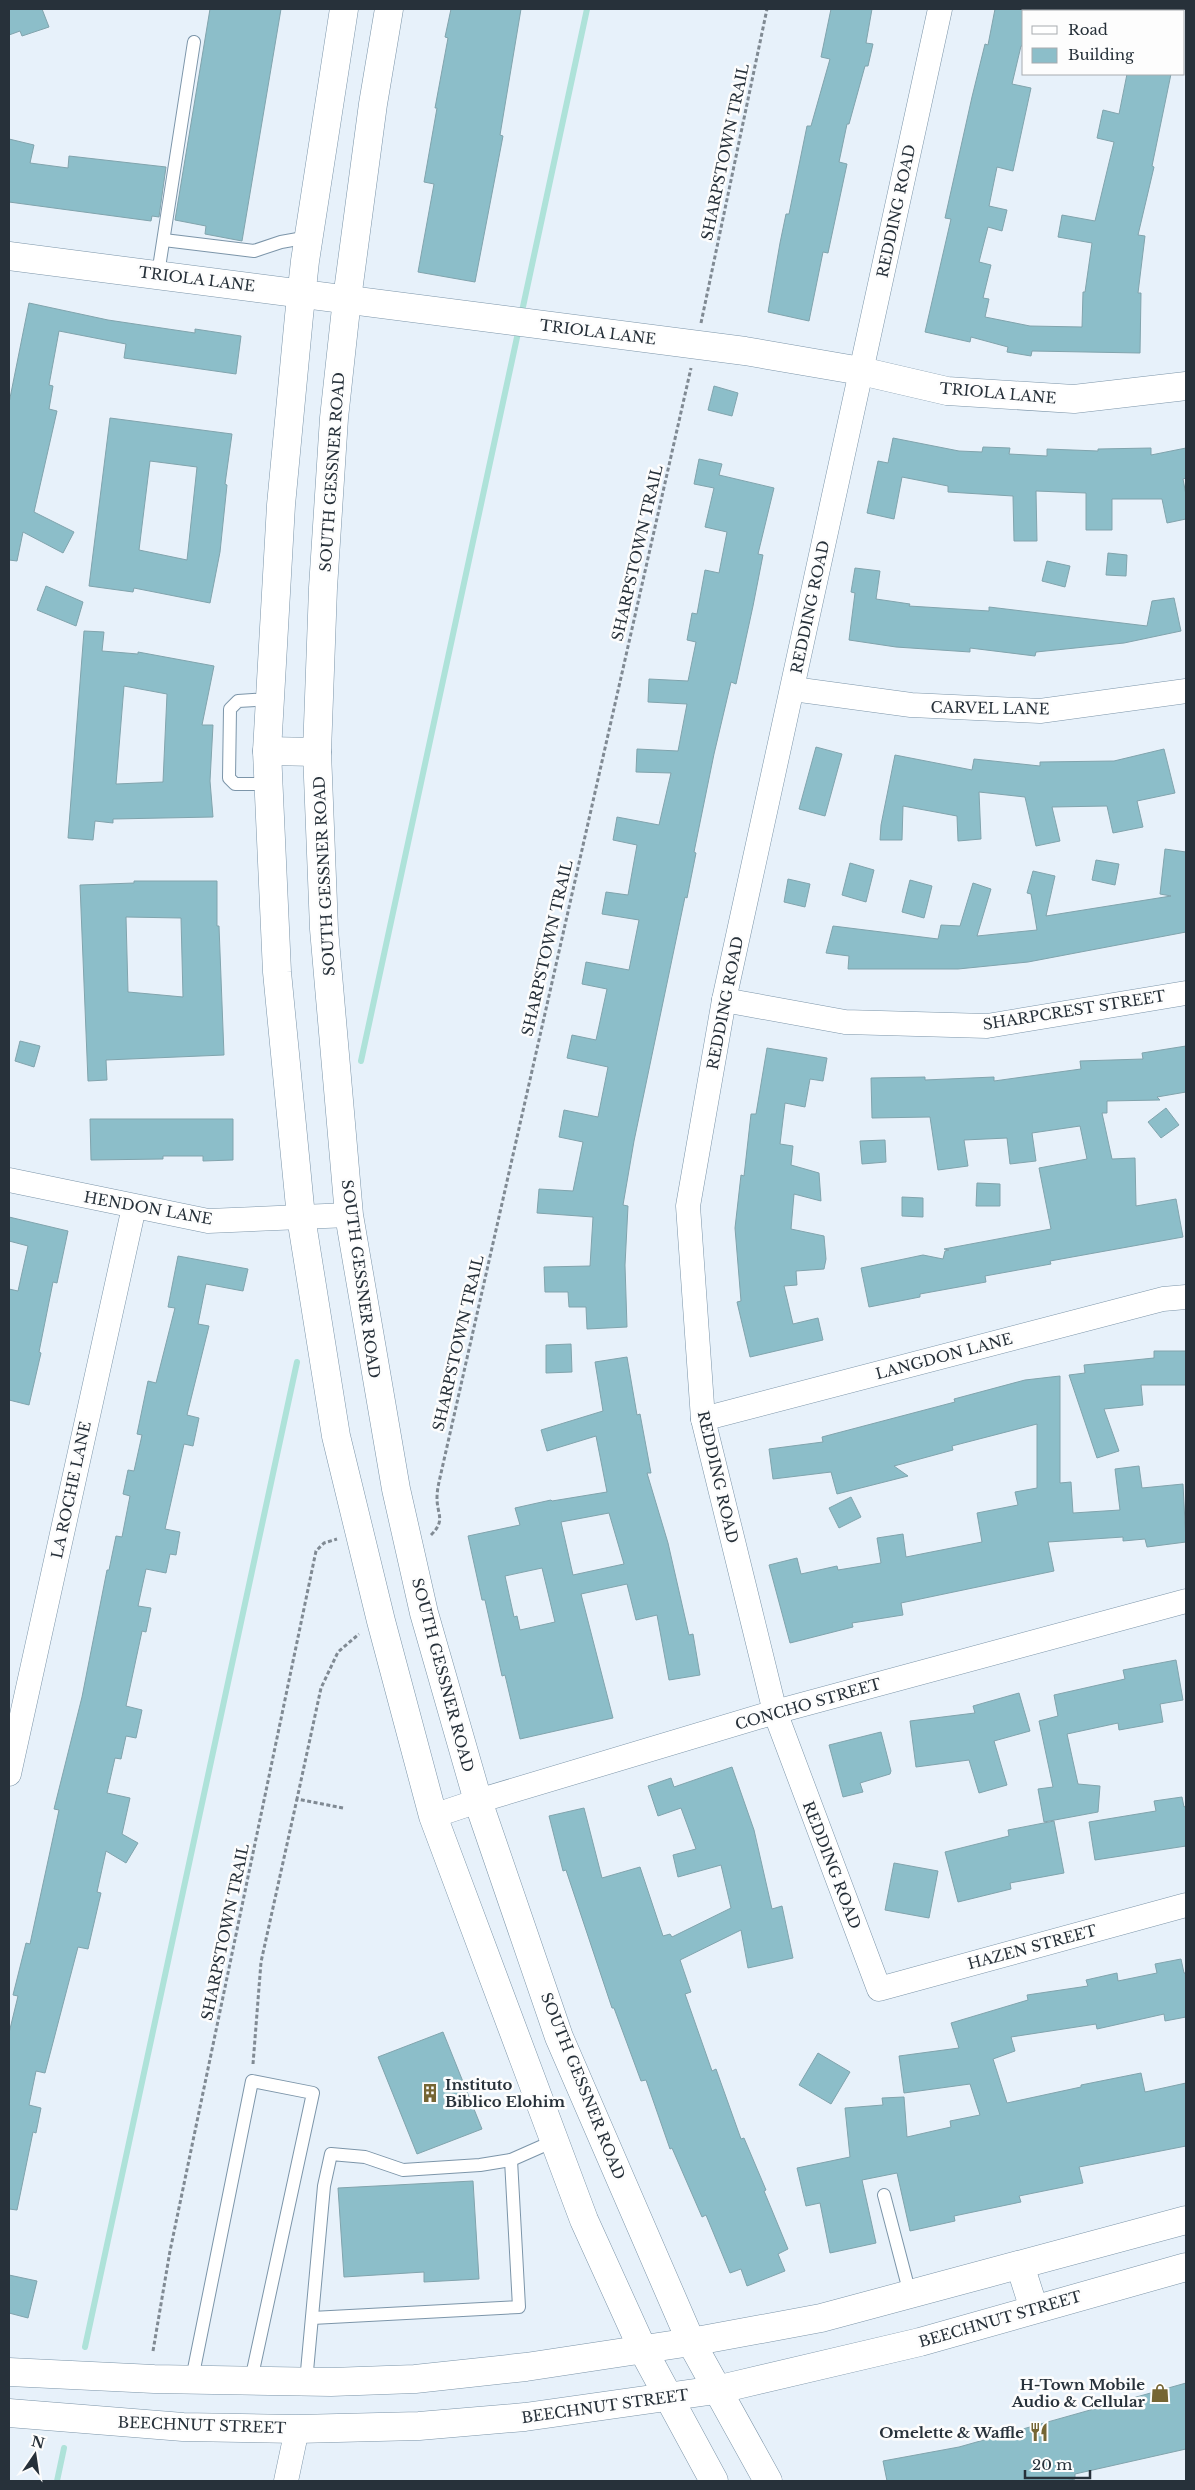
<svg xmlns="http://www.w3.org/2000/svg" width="1195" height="2490" viewBox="0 0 1195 2490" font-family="'Libre Baskerville',serif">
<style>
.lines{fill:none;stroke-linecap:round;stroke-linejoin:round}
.stream{stroke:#aee2d9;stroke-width:6}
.building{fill:#8cbec9;stroke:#81a4ad;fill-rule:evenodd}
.lane-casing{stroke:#7c95a9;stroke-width:14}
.street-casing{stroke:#7c95a9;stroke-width:25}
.secondary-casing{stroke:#7c95a9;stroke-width:29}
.path{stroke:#808a93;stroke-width:3;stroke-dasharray:4 2.5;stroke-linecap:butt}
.lane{stroke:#fff;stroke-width:12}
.street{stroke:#fff;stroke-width:24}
.secondary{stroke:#fff;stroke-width:28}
.labels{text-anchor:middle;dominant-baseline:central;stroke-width:5;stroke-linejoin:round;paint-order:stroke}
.street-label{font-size:15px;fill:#27313a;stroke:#fdfdfd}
.poi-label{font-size:15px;font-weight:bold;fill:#27313a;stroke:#fdfdfd;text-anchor:end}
</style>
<rect width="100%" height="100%" fill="#e7f1fa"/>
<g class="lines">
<!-- stream -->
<g class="stream">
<path d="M521,316L587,9"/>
<path d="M361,1061L519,328"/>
<path d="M85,2347L297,1362"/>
<path d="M57,2481L64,2448"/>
</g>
</g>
<!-- building -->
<g class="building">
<path d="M9,9H42L49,27L22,36L20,31L9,35Z"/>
<path d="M210,9H281L242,241L205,234L206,226L175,220Z"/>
<path d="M451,9H521L500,135L503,136L475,282L418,272L434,184L424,182L437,108H435L448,38L445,37Z"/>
<path d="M831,9H872L866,43L873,44L868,66H865L849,124H847L839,162L847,164L828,253L823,252L809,321L768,312L780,243L786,214H789L807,126H811L830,59L821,57Z"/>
<path d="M995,9H1024V46H1021L1012,84L1031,88L1013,171L997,167L989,206L1007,210L1002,231L988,227L979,262L991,265L983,298L989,299L985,317L1030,326L1082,327L1083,292H1085L1092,243L1058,237L1062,215L1095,221L1114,142L1097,138L1103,110L1119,114L1127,74H1171L1152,166L1154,167L1138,235L1145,236L1138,293H1141L1140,353L1032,351L1031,356L1007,352L1008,347L971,337L970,342L925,332L951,219L945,218L972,97L985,44L988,45Z"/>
<path d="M9,139L34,145L30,163L68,168L69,156L166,167L159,217L152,216L151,221L9,202Z"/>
<path d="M29,303L108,320L195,333V329L241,336L236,374L124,358L126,344L59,331L49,385L53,386L49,409L57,411L34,512L74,532L63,553L23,532L17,561L9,560V403Z"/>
<path d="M714,386L738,393L732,416L708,410Z"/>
<path d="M110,418L232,434L225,484L227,485L220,552L210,603L134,588L133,592L89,586ZM150,461L197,467L187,560L139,550Z"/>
<path d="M893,438L959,451L982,452L983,447L1010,448L1009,454L1047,456V449L1098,451V449L1151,448V455L1186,448V478L1183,479L1186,495V519L1167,523L1162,499H1112V530H1086V493L1036,491L1037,541H1014L1013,496L948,492V486L902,477L894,519L867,513L878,461L888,463Z"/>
<path d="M699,459L722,464L719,475L774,488L758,554L763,555L753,606L736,684L731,682L714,754L694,852L696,853L687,898L685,897L634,1141L623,1205L628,1206L625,1265L627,1327L587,1329L586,1307H569L568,1292H545L544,1267L590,1266L593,1217L537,1213L539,1189L573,1191L583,1142L559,1137L564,1110L598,1117L608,1067L567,1058L572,1035L596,1040L607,989L582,984L586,962L629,970L639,920L602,914L606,892L628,895L637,845L613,840L617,817L659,825L671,773L636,772L637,749L678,751L687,704L648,702L649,679L688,681L696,642L687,640L692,613L697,614L705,570L719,573L727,532L705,527L714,488L694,484Z"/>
<path d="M1108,553L1127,555L1126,576L1106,575Z"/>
<path d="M1047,561L1070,566L1065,587L1042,581Z"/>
<path d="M855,568L880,571L876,599L910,604L909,606L989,611V607L1147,626L1152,601L1174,598L1181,631L1124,643L1036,652L1035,656L970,648V652L896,647L849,640L855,593L851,592Z"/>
<path d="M46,586L83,602L76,626L37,610Z"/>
<path d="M84,631L104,632L102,651L138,654V652L214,666L202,725H213L210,781L213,817L113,819V823L95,821L93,840L68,838ZM124,686L167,694L163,782L116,784Z"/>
<path d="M816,747L842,754L825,816L799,809Z"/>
<path d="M1164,749L1175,793L1137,801L1143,827L1113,833L1107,806L1052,807L1060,841L1036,846L1025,797L979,792L981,839L958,841L957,816L903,806L902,840H880L881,825L895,755L972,770L974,759L1040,766V762L1114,761Z"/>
<path d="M1165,849L1186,852V932L1028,962L958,969H848L849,956L826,953L833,926L938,939L941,925L960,926L973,883L991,889L977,936L1037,930L1031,894L1027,893L1033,871L1055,876L1046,916L1171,896L1160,894Z"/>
<path d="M1096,860L1119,864L1115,885L1092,880Z"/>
<path d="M850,863L874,870L866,902L842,895Z"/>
<path d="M788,879L810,884L805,907L784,902Z"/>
<path d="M910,880L932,886L924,918L902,912Z"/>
<path d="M134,881H217V926H219L224,1055L106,1060L107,1080L88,1081L80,885L134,883ZM126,917L181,918L183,997L128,992Z"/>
<path d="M20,1041L40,1046L34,1067L15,1061Z"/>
<path d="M1186,1046V1092L1157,1097L1160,1100L1107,1101V1113H1102L1112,1159L1135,1158L1136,1206L1176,1199L1183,1237L1050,1261L1051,1264L985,1276L986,1282L920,1294V1297L869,1307L861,1268L923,1255L943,1259L945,1251L949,1250L944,1249L1051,1229L1039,1168L1087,1159L1080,1126L1032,1133L1036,1161L1010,1164L1007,1138L964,1140L968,1166L938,1170L930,1117L872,1118L871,1078L925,1077V1080L994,1077V1081L1081,1069L1080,1061L1143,1059L1142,1053Z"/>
<path d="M767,1048L827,1058L823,1081L810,1079L805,1107L785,1103L780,1144L793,1146L791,1165L819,1173L821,1201L794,1194L791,1229L824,1236L826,1259L824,1269L796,1271L797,1285L784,1286L793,1324L818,1318L823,1340L750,1357L737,1302L741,1301L735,1228L741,1175L744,1176L751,1114H756Z"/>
<path d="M1166,1108L1179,1125L1161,1138L1148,1122Z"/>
<path d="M90,1119H233V1160L203,1161V1156H163V1159L91,1160Z"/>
<path d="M885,1140L886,1162L862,1164L860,1141Z"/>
<path d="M977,1183L1000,1184V1206H976Z"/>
<path d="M902,1197L923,1198V1217L902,1216Z"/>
<path d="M9,1217L68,1231L57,1283L53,1282L39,1352L41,1353L29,1405L9,1400V1289L18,1291L28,1246L9,1241Z"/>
<path d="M178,1256L248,1269L243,1291L206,1284L198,1324L209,1326L187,1415L199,1418L193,1446L184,1444L165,1529L180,1532L176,1555L170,1554L166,1573L146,1569L138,1606L151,1608L146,1632L142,1631L126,1706L142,1710L136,1738L126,1736L121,1759L115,1758L107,1793L130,1798L122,1834L138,1843L126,1863L106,1851L97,1892L101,1893L88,1949L78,1947L45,2073L36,2071L29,2105L41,2108L36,2133L33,2132L17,2210L9,2209V2033L18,1996L13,1995L26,1943L30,1944L59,1810L54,1809L82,1697L107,1570H109L116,1536L122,1537L130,1496L123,1494L128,1470L134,1471L142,1435L137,1434L148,1381L156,1383L175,1308L168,1307Z"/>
<path d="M571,1344L572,1372L546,1373V1345Z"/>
<path d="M1154,1351H1186V1385H1141L1143,1405L1104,1409L1119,1451L1097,1458L1069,1375L1085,1373L1084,1365L1154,1358Z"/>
<path d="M627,1357L637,1415L640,1414L651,1473H647L668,1543L689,1635L693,1634L700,1675L669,1680L657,1615L636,1620L627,1584L581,1594L613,1718L520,1739L505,1675L502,1676L485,1600H482L468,1536L520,1525L515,1508L551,1500L552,1501L607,1492L596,1436L547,1451L541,1430L603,1411L595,1362ZM609,1513L624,1564L573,1575L561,1522ZM542,1568L555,1622L520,1630L517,1616L514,1617L505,1576Z"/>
<path d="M1060,1376V1483L1071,1482L1073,1513L1120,1510L1115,1469L1139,1466L1142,1488L1183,1484L1186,1542L1147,1547L1145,1539L1123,1541V1537L1048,1542L1054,1571L901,1603L903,1615L852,1623L853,1627L790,1643L769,1565L797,1558L801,1574L837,1566L838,1570L881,1563L877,1538L903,1534L906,1557L982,1542L977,1513L1018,1505L1015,1492L1037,1488V1424L952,1446L953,1450L894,1466L908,1476L837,1494L831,1472L773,1479L769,1449L823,1442L822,1437L955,1402L954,1399L1025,1380Z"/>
<path d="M851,1497L861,1517L839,1528L829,1508Z"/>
<path d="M1176,1660L1183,1700L1160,1704L1163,1722L1119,1730L1118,1723L1067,1734L1078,1784L1100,1786L1098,1812L1044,1822L1038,1789L1053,1787L1039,1721L1058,1716L1054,1695L1125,1679L1123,1670Z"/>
<path d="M1019,1693L1030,1731L994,1741L1007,1785L979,1793L969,1760L916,1767L910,1721L975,1713L973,1706Z"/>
<path d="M881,1732L891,1771L890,1774L860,1783L863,1792L843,1797L829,1745Z"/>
<path d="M732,1767L754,1830L772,1909L782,1906L793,1958L748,1968L741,1930L680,1960L691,1992L685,1994L712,2071L716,2069L741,2139L744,2138L766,2190L764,2191L788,2249L778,2254L785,2271L747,2286L741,2269L730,2273L706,2215L702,2217L672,2148L670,2149L646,2080L641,2081L614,2008H612L566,1870L563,1871L549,1816L584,1808L602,1878L640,1867L663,1936L670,1934L672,1937L731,1908L721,1865L678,1877L673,1855L696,1849L681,1808L658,1816L648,1786L671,1778L674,1787Z"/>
<path d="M1182,1797L1184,1807L1186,1806V1846L1095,1860L1089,1822L1156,1811L1154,1801Z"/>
<path d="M1054,1821L1064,1873L1010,1883L1011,1889L958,1902L945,1852L1009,1836L1008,1830Z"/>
<path d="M894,1863L938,1871L929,1918L885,1910Z"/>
<path d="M1181,1959L1184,1973H1186V2017L1165,2021L1164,2014L1097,2029L1096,2024L1011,2037L1015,2051L993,2059L1007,2103L1081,2087V2085L1141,2073L1145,2092L1186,2083V2146L1079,2167L1083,2183L1019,2196L1021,2202L954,2216L955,2221L910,2231L897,2173L862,2180L876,2243L830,2253L820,2203L806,2206L797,2168L850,2157L845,2108L883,2105L882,2098L904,2097L907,2137L951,2127L950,2121L980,2115L970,2084L904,2093L899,2056L959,2048L951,2023L1028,2000L1027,1995L1088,1986L1086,1980L1117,1973L1118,1981L1157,1973L1155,1964Z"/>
<path d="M443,2032L482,2129L417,2154L378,2057Z"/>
<path d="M818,2053L850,2072L831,2104L799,2085Z"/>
<path d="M473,2181L479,2279L424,2282V2272L344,2277L338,2188Z"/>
<path d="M9,2275L37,2281L28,2318L9,2313Z"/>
<path d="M1186,2383V2449L1075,2474V2479L1065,2481H887L883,2461L959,2447Z"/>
</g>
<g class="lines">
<!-- lane casing -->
<g class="lane-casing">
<g id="lane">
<path d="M164,240L254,251L281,242L309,237"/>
<path d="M158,274L194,42"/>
<path d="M269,784H235L229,778L230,709L238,701L270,699"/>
<path d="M884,2195L910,2294"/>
<path d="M312,2318L519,2307L511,2160"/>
<path d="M192,2379L252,2081L313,2093L251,2380"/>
<path d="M306,2382L324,2186L331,2154L365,2157L403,2170L480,2165L511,2160L554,2141"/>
</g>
</g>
<!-- street casing -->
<g class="street-casing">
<g id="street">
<path d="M940,9L724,1000L688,1206L703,1419L775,1712L879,1989L1186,1905"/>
<path d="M793,689L911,705L1040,711L1186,691"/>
<path d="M724,1000L845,1022L987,1026L1186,993"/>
<path d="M9,1180L208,1221L349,1215"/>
<path d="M703,1419L1163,1299L1186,1297"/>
<path d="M9,1774L134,1207"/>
<path d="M433,1816L478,1801L775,1712L1186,1601"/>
<path d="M286,2481L297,2429"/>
</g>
</g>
<!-- secondary casing -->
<g class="secondary-casing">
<g id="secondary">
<path d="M344,9L305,261L299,316L281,505L267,751L277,972L301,1217L336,1436L381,1621L433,1816L584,2220L643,2350L714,2481"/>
<path d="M389,9L373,104L347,299L334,418L323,588L317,752L324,929L349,1215L396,1489L424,1613L478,1801L559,2037L691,2342L768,2481"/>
<path d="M9,256L745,351L861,371L947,391L1074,399L1186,386"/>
<path d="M267,751L317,752"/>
<path d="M1020,2265L1034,2309"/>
<path d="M9,2372L154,2379L331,2382L415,2379L526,2367L691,2342L821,2318L1186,2220"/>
<path d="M9,2413L183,2427L297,2429L419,2426L525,2417L716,2390L920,2342L1186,2267"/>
</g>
</g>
<!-- path -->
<g class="path">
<path d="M701,323L767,9"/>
<path d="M431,1535C446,1520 437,1515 437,1498C437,1492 438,1487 439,1482L691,368"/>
<path d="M343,1808L297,1799L321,1688L338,1652L359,1634"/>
<path d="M253,2064L261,1962L297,1799"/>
<path d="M153,2351L170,2251L316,1551L324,1543L337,1539"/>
</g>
<!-- lane -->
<use href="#lane" class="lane"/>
<!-- street -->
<use href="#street" class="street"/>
<!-- secondary -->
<use href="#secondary" class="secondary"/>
</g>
<!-- icons -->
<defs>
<g id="building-bare" transform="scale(1.5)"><path d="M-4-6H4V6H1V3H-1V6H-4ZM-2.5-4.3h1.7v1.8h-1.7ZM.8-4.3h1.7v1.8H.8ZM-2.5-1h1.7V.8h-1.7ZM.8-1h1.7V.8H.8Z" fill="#756533" stroke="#fdfdfd" stroke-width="2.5" paint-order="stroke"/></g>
<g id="shop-bare" transform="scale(1.5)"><path d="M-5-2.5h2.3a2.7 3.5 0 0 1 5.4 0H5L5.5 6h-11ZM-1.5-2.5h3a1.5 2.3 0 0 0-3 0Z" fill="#756533" stroke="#fdfdfd" stroke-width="2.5" paint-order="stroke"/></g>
<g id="restaurant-bare" transform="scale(1.5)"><path d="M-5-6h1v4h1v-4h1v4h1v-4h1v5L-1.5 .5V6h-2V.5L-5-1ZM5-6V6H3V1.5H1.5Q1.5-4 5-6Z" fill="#756533" stroke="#fdfdfd" stroke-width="2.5" paint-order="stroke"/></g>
</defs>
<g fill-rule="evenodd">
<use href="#building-bare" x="430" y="2093"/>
<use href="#shop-bare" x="1160" y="2393"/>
<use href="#restaurant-bare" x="1039" y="2432"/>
</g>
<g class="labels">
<!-- street labels -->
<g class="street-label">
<text transform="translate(725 152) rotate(-78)">SHARPSTOWN TRAIL</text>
<text transform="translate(896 211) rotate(-78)">REDDING ROAD</text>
<text transform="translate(197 279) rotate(7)">TRIOLA LANE</text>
<text transform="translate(598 332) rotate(7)">TRIOLA LANE</text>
<text transform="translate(998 393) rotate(5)">TRIOLA LANE</text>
<text transform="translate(332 472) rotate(-86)">SOUTH GESSNER ROAD</text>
<text transform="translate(637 553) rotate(-77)">SHARPSTOWN TRAIL</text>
<text transform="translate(810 607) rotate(-78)">REDDING ROAD</text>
<text transform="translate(990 708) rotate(1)">CARVEL LANE</text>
<text transform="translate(324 876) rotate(-93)">SOUTH GESSNER ROAD</text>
<text transform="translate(547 948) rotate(-77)">SHARPSTOWN TRAIL</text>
<text transform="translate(725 1003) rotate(-79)">REDDING ROAD</text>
<text transform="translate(1074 1010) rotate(-9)">SHARPCREST STREET</text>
<text transform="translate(148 1208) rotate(10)">HENDON LANE</text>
<text transform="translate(361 1279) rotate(82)">SOUTH GESSNER ROAD</text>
<text transform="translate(458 1343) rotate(-77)">SHARPSTOWN TRAIL</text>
<text transform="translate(944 1356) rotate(-15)">LANGDON LANE</text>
<text transform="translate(718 1477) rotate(77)">REDDING ROAD</text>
<text transform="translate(71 1490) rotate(-78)">LA ROCHE LANE</text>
<text transform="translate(443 1675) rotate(75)">SOUTH GESSNER ROAD</text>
<text transform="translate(808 1704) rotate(-16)">CONCHO STREET</text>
<text transform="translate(832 1865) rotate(69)">REDDING ROAD</text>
<text transform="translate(225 1932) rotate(-78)">SHARPSTOWN TRAIL</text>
<text transform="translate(1032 1947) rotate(-15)">HAZEN STREET</text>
<text transform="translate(583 2086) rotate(68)">SOUTH GESSNER ROAD</text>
<text transform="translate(1000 2319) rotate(-16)">BEECHNUT STREET</text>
<text transform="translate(605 2406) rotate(-8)">BEECHNUT STREET</text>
<text transform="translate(202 2425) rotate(2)">BEECHNUT STREET</text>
</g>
<!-- poi labels -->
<g class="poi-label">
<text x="445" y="2084" text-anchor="start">Instituto<tspan x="445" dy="17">Biblico Elohim</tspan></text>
<text x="1145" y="2384">H-Town Mobile<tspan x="1145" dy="17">Audio &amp; Cellular</tspan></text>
<text x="1024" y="2432">Omelette &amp; Waffle</text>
</g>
</g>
<!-- border -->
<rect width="1195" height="2490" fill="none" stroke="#27313a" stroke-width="20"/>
<!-- legend -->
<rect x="1022" y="10" width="162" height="65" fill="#fdfdfd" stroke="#a7abaf"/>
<rect x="1032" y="26" width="25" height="8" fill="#ffffff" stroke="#a7abaf"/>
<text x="1068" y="35" font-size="15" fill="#27313a">Road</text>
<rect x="1032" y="48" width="25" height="15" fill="#8cbec9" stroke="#a7abaf"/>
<text x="1068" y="60" font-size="15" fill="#27313a">Building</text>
<!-- north arrow -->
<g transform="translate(35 2455) rotate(13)" stroke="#fdfdfd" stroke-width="4" paint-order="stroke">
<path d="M0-4L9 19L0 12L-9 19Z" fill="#27313a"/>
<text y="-8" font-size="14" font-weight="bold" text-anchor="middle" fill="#27313a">N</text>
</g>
<!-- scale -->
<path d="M1025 2470v8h65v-8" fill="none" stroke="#27313a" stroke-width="2.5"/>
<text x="1032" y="2470" font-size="15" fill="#27313a" stroke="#fdfdfd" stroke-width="4" paint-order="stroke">20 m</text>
</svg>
